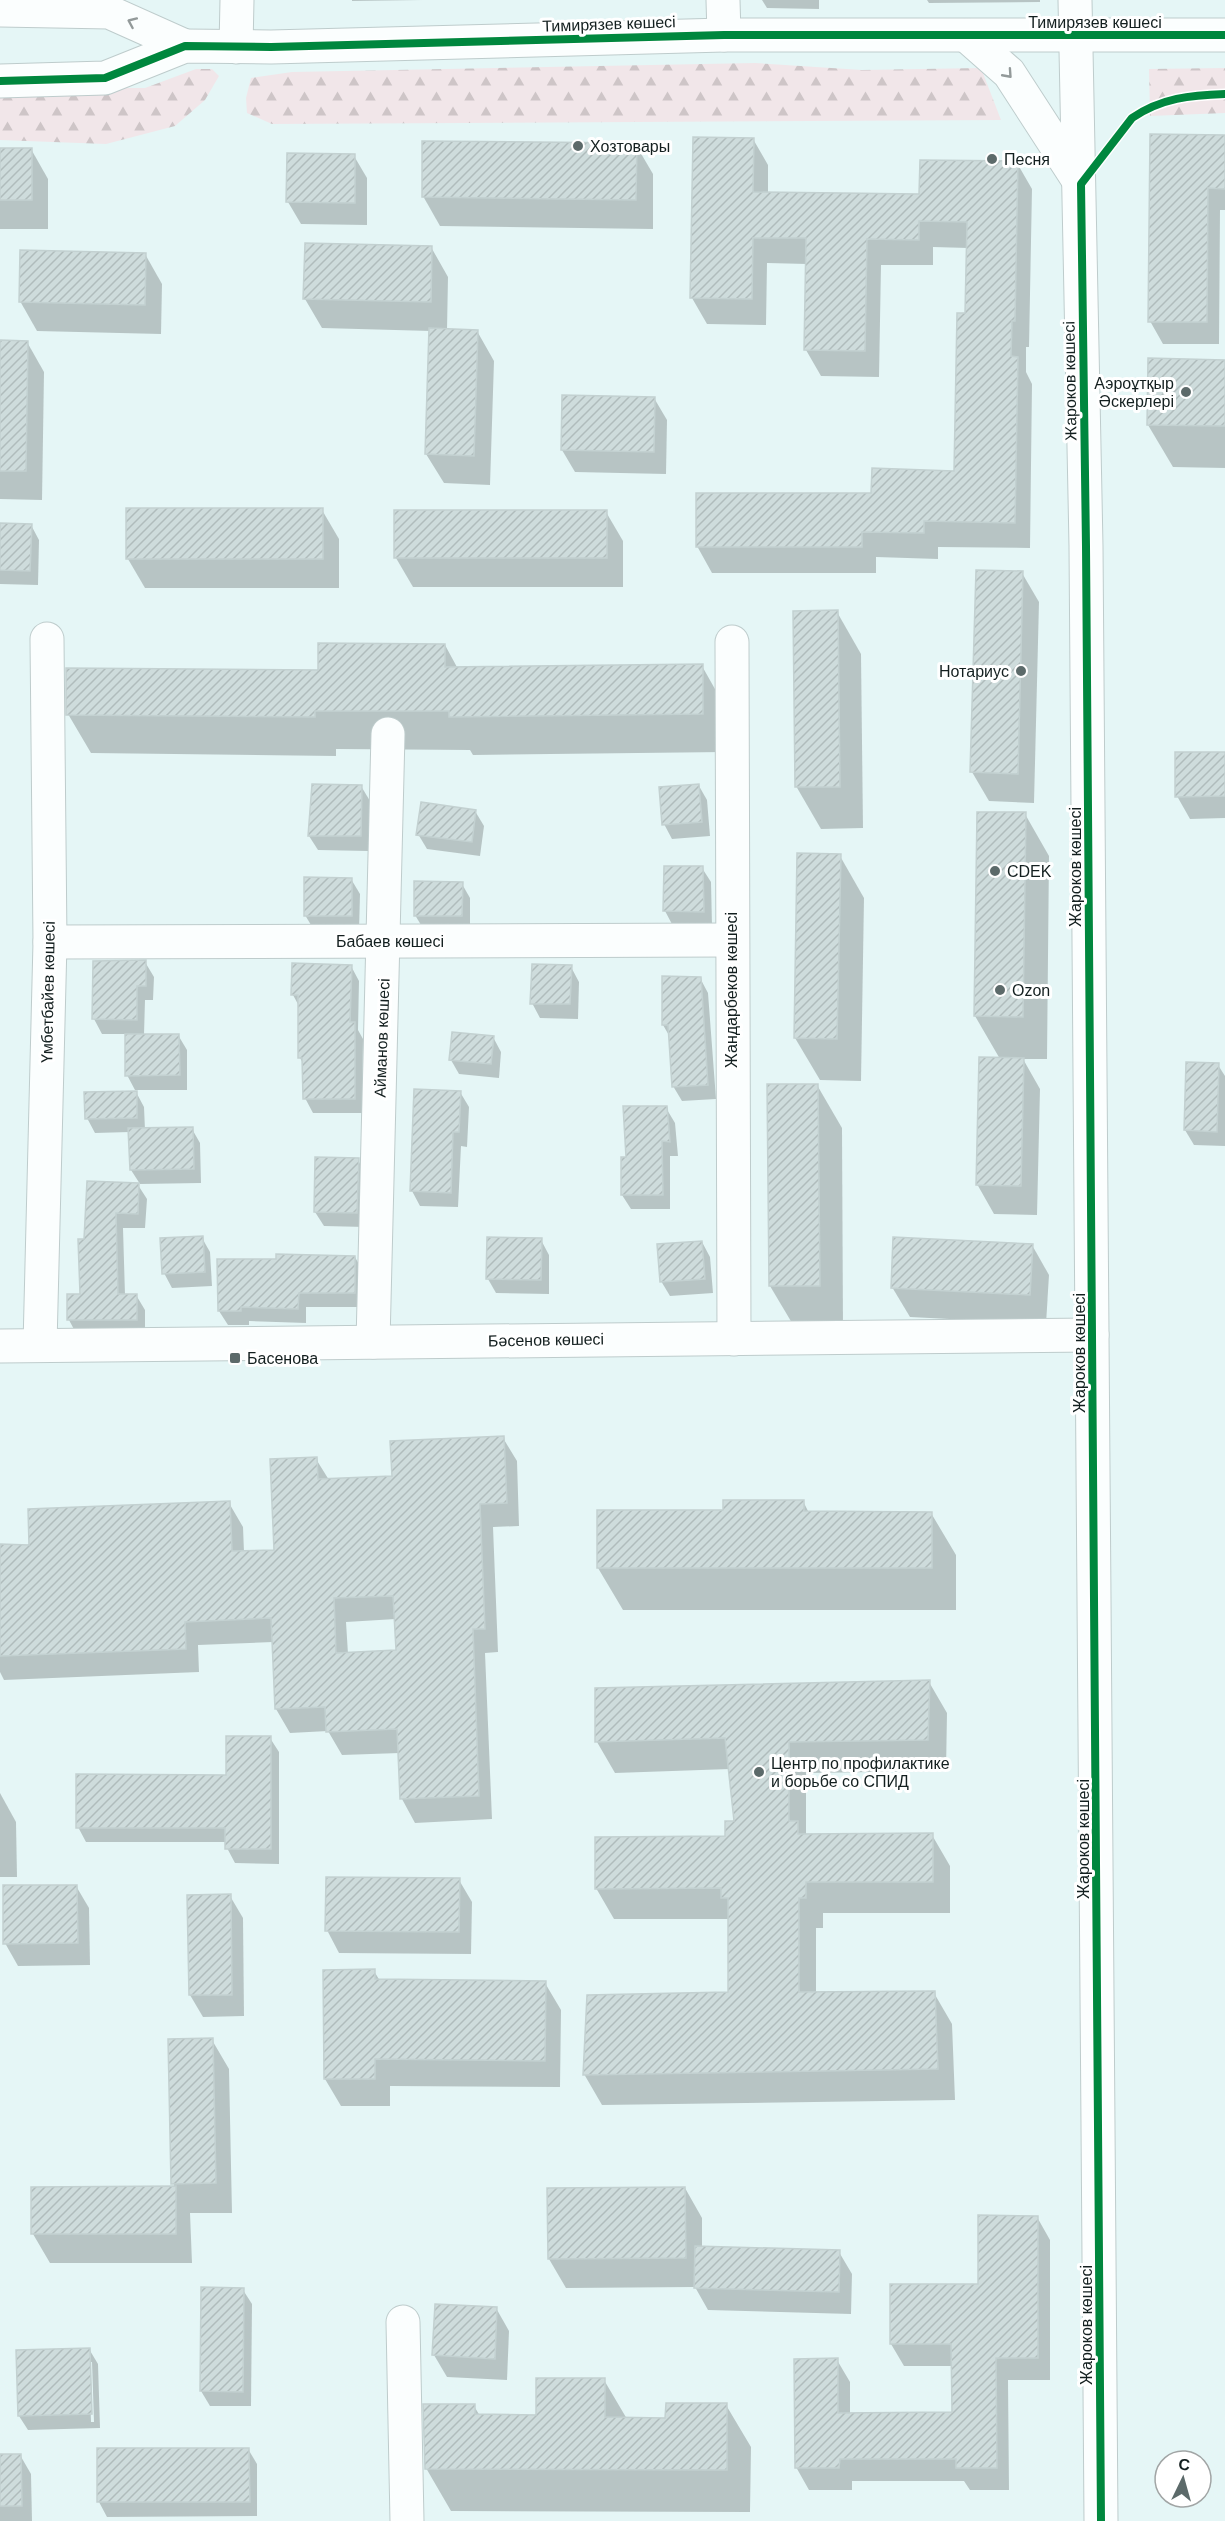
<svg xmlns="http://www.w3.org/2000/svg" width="1225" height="2521" viewBox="0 0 1225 2521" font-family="Helvetica,sans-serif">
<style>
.forest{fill:url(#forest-firs)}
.shadow{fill:#0003;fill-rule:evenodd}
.building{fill:url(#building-hatch);stroke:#c3d1d1;stroke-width:1.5;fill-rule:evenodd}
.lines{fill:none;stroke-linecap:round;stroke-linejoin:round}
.minor-casing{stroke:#becccc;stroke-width:35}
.major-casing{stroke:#becccc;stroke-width:35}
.minor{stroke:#fbfefe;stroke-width:33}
.major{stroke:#fbfefe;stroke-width:33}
.cycleway-casing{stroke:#fff;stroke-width:11}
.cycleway{stroke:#00873e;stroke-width:8}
.oneway{stroke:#939a9a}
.poi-dot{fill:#5c6a6a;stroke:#fff;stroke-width:2}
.labels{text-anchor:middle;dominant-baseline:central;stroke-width:6;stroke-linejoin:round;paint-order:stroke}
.street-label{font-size:16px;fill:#131f1f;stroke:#fff}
.poi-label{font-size:16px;fill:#131f1f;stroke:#fff;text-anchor:start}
</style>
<defs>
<pattern id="forest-firs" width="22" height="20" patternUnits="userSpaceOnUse" patternTransform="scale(1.5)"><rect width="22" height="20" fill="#f1e6e9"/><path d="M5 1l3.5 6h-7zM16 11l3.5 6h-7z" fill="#cec5c7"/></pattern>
<pattern id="building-hatch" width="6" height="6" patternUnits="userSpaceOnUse" patternTransform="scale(1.5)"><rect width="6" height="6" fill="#cedcdc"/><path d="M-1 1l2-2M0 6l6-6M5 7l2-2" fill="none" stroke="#b0bcbc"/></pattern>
</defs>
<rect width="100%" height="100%" fill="#e5f6f6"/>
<!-- forest -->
<g class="forest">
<path d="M755,63L862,70L981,68L1001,120L272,124L247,113L246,98L251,78L292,72Z"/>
<path d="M1225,68V113L1150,116L1149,69Z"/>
<path d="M196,69H212L219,76L205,100L175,126L106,144L0,140V88H145Z"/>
</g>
<!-- shadow -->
<g class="shadow">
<path d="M352,0H423L352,1Z"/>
<path d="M762,0H819V9L767,8Z"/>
<path d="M927,0H1040V2L929,3Z"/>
<path d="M1225,136V210H1220L1219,344H1163L1150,321Z"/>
<path d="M753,139L768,165V193L921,195L1017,163L1032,189L1029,347H1026V372L1032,384L1030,548L938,547V559L876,557V573H712L697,546L956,472L967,315L968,248L933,247V265H881L879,377L821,376L806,350L807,264L767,263L766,325L707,324L692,298Z"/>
<path d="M636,145L653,174V229L440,226L423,196Z"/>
<path d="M0,149H31L48,179V229H0Z"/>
<path d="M354,156L367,178V225L301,224L288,202Z"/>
<path d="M431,247L448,277L447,330L477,331L494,361L490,485L444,483L426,454L431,331L322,328L305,299Z"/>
<path d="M145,254L162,284L161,334L37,331L20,301Z"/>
<path d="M0,342H27L44,372L42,500L0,499Z"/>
<path d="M1225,361V468L1173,467L1148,425Z"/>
<path d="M654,398L667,420L666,474L575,472L562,450Z"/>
<path d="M322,510L339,539V588H145L128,559Z"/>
<path d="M606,512L623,541V587H413L396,558Z"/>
<path d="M0,525H31L39,540L38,585L0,584Z"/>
<path d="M1022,573L1039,602L1034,803L989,801L972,772Z"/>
<path d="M837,612L861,654L863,828L821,829L796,786Z"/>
<path d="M445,645L458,669L702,666L724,705L725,752L473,755L470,750L336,749V756L91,753L68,714L319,672Z"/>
<path d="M1225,753V818L1190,819L1177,796Z"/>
<path d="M361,786L370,801L368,851L318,850L309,836Z"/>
<path d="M699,786L707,800L710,836L672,839L664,824Z"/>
<path d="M475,811L484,826L480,856L427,849L418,834Z"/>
<path d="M978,813L1025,814L1049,856L1047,1059H1023L1040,1089L1037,1215L994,1214L977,1184L1000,1059L975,1016Z"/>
<path d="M840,856L864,898L861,1081L820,1080L795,1038Z"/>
<path d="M702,868L711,882L712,926H673L665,911Z"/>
<path d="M351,879L360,894L359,931L314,930L305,915Z"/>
<path d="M462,884L470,898V930H424L415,915Z"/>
<path d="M145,962L154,977L153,1000H145L144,1035H178L187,1050V1090H135L127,1075L126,1034H102L94,1019Z"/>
<path d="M351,966L359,981L358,1030L363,1039L362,1113H313L305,1098L304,1065L300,1058L299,1006L293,995Z"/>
<path d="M571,967L579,982L578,1019L540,1018L532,1003Z"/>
<path d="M700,978L708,993L716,1099L682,1101L673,1086L670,1037L663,1025Z"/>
<path d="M493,1037L501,1052L499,1078L459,1074L451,1060Z"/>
<path d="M1218,1065L1225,1076V1146L1194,1145L1185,1130Z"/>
<path d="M817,1085L842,1128L843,1328H795L770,1286Z"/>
<path d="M136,1092L144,1107L145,1130L192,1129L200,1143L201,1183L140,1184L131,1170L130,1132L95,1133L87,1118Z"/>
<path d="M460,1092L469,1107L467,1147L461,1146L458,1207L420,1206L412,1191Z"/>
<path d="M666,1108L675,1123L678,1156H670V1209H631L622,1195L628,1159Z"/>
<path d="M358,1160L366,1175L365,1227L324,1226L315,1212Z"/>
<path d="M138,1185L147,1199L145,1228H123L125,1295H136L145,1310V1334L77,1335L69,1320L82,1296L86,1240Z"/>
<path d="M202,1238L210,1252L212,1286L172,1288L164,1273Z"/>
<path d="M541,1240L549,1255V1294L496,1293L488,1279Z"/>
<path d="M702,1242L710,1257L713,1293L670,1296L661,1281Z"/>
<path d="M1032,1245L1049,1275L1046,1324L910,1317L892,1287Z"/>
<path d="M355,1257L363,1272V1307H306V1323L249,1321V1325H228L219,1311Z"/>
<path d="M503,1438L517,1461L519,1526L493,1527L498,1652L485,1653L492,1819L415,1823L402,1799L400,1753L342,1755L328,1731L290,1733L276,1709L273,1642L198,1645L199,1672L4,1680L0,1672V1545L31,1546L229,1503L243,1527L244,1552L276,1551L316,1459L329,1480L394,1478ZM396,1619L397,1652L348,1654L346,1622Z"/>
<path d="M803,1501L809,1513H931L956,1555V1610H623L598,1568Z"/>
<path d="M929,1682L947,1713L946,1771L806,1773V1835H932L950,1866V1913H823V1928H816V1993H934L952,2024L955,2100L602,2105L584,2074L730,1993L729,1919H614L596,1888L727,1838L735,1823L730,1769L615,1773L597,1742L596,1689Z"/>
<path d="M270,1738L279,1752V1864L235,1863L227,1848V1842H86L78,1827L228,1776Z"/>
<path d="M0,1793L16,1822L17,1877H0Z"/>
<path d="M459,1880L472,1902L471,1954L339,1953L327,1930Z"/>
<path d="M76,1886L89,1908L90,1965L18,1966L5,1943Z"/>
<path d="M230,1896L243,1918L244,2016L203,2017L190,1995Z"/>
<path d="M374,1971L380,1981L545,1983L561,2010L560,2087L390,2086V2106H341L325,2079Z"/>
<path d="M212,2040L229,2069L232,2213H190L192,2263H50L33,2234L174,2188L170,2041Z"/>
<path d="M685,2188L702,2218V2248L839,2252L852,2274L851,2314L708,2310L695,2287L566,2288L549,2259Z"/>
<path d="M1037,2217L1050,2240V2380H1008L1009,2490H970L964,2481H852V2490H809L796,2467L837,2360L850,2382V2414H953V2366H904L891,2344L979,2286Z"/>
<path d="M243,2290L252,2304L251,2406H210L201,2391Z"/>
<path d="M496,2308L509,2331L507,2380L447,2377L434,2355Z"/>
<path d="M89,2349L98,2364L100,2428L28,2430L19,2416ZM89,2362H92L94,2422H91Z"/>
<path d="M604,2380L627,2419H667L726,2405L751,2447L750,2512L451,2511L426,2468L474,2406L480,2416H538Z"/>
<path d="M248,2449L257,2464V2516L107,2517L99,2502Z"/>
<path d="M0,2455H20L31,2474L32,2521H0Z"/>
</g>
<!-- building -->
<g class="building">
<path d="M1150,134L1225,135V189L1208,188L1207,322H1148Z"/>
<path d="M693,137L754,138L753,192L919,194L920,160L1018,161L1015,321H1012L1011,356L1018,357L1015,523L924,521V533L862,532V547H696V493H871L872,468L954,471L957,313H965L967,222L919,221V240L867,239L865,351L804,350L806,238H753L752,299L690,298Z"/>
<path d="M422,141L637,143L636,200L422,197Z"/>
<rect x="0" y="148" width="32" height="52"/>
<path d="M287,153L355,154V203L286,202Z"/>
<path d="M305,243L432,246L431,302L303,299Z"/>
<path d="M20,250L146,253L145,305L19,302Z"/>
<path d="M429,328L478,330L474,456L425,454Z"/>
<path d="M0,340L28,341L26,471H0Z"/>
<path d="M1148,358L1225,360V426L1147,425Z"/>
<path d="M562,395L655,397L654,452L561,450Z"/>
<rect x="126" y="508" width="197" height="51"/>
<rect x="394" y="510" width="213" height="48"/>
<path d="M0,523L32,524L30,571L0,570Z"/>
<path d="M976,570L1023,571L1018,774L970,772Z"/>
<path d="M838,610L840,787H795L793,611Z"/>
<path d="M318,643L445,644V667L703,664V714L449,717V711H315V717L66,715V668L318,670Z"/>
<path d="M1175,752H1225V796L1175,797Z"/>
<path d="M312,784L362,785L361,836H308Z"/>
<path d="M699,784L702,822L662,825L659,787Z"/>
<path d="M421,802L476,810L472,842L416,835Z"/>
<path d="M977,812H1026L1023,1017L974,1016Z"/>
<path d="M797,853L841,854L837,1039L794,1038Z"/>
<path d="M664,866H703L704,912L663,911Z"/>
<path d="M304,877L352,878V916H304Z"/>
<path d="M414,881L463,882L462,916H414Z"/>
<path d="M146,960V986H137V1020L92,1019L93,961Z"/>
<path d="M292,963L352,965L350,1022H355V1099H303L302,1058H298V995H291Z"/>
<path d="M532,964L572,965L570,1004H530Z"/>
<path d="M662,976L701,977L708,1085L672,1087L668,1025H662Z"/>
<path d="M452,1032L494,1036L491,1064L449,1060Z"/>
<path d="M125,1034H179L180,1075L125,1076Z"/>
<path d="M979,1057L1024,1058L1021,1186L976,1185Z"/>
<path d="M1186,1062L1219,1063L1217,1132L1184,1130Z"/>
<path d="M767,1084H818L820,1286H769Z"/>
<path d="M414,1089L461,1091L459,1132H453L451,1193L410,1191Z"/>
<path d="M137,1091V1118L85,1119L84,1092Z"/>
<path d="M623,1106H667L670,1142L662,1141L663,1195H621V1157H626Z"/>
<path d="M193,1127L194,1169L130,1170L128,1128Z"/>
<path d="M315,1157L359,1158L357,1213L314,1212Z"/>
<path d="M87,1181L139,1183L138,1214L116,1213L118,1294H137V1320H67V1294H80L78,1239H84Z"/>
<path d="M203,1236L205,1272L162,1274L160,1238Z"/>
<path d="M487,1237L542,1238L541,1280L486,1279Z"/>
<path d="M893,1237L1033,1244L1030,1295L891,1288Z"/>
<path d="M702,1241L705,1279L660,1282L657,1244Z"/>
<path d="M276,1254L355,1256V1293H299L298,1309L241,1307V1311H218L217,1259H276Z"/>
<path d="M504,1436L507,1503L480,1504L485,1629H473L479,1796L400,1799L397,1729L326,1732L325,1707L275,1709L271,1618L185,1622L186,1649L0,1656V1544L29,1545L28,1509L230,1501L232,1551L274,1550L270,1459L317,1457L318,1479L392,1476L390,1441ZM393,1596L396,1650L336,1653L334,1598Z"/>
<path d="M723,1500H804V1511L932,1512V1568H597V1510H723Z"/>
<path d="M930,1680L928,1740L789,1742V1821H798V1834L933,1833V1882H806V1898H799V1992L935,1991L938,2069L583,2075L587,1995L728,1992V1898H721V1888L595,1889V1837L725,1836V1821H734L725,1738L595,1742V1688Z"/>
<path d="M226,1736H271V1849H225V1828H76V1774L226,1775Z"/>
<path d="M326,1877L460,1878L459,1932L325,1931Z"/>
<path d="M3,1885H77L78,1943L3,1944Z"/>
<path d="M231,1894L232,1995H189L187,1895Z"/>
<path d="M375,1969V1979L546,1981L545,2061L375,2059V2079H324L323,1970Z"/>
<path d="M213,2038L216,2183L171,2184L168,2039Z"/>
<path d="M176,2186V2234H31V2187Z"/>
<path d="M685,2187L686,2258L548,2259L547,2188Z"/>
<path d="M978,2215L1038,2216V2358H996L997,2468H956V2459H840L839,2468H795L794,2359L838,2358V2413L952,2412L951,2344H890V2284H978Z"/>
<path d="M695,2246L840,2250L839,2292L694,2288Z"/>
<path d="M201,2287L244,2288L243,2392L200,2391Z"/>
<path d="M435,2304L497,2307L495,2359L432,2355Z"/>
<path d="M90,2348L92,2414L18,2416L16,2350Z"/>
<path d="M536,2378H605V2417L665,2418L666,2403H727V2470L425,2469L423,2404H475V2414L536,2415Z"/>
<path d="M97,2448H249L250,2502H97Z"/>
<path d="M0,2454H21L22,2506H0Z"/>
</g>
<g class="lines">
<!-- minor casing -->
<g class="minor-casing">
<g id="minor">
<path d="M723,0L724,35"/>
<path d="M0,10L109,12L185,46"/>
<path d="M236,47L237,0"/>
<path d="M0,81L105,78L185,46L271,47L724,35H1225"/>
<path d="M732,642L734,1339"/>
<path d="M50,942L731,940"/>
<path d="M373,1342L388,734"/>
<path d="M40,1345L50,942L47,639"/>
<path d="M0,1346L1092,1335"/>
<path d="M403,2322L407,2521"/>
</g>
</g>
<!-- major casing -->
<g class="major-casing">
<g id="major">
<path d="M1075,0L1086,546L1101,2521"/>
<path d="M967,36L1009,73L1077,178"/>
</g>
</g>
<!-- minor -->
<use href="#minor" class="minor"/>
<!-- major -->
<use href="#major" class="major"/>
<!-- cycleway casing -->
<g class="cycleway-casing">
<g id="cycleway">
<path d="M0,81L105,78L185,46L271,47L724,35H1225"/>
<path d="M1101,2521L1086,546L1081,184L1132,118C1161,98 1191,95 1225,94"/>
</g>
</g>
<!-- cycleway -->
<use href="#cycleway" class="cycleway"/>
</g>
<!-- one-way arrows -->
<defs><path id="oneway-chevron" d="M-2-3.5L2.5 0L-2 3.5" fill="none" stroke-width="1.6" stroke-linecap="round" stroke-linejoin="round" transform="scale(1.5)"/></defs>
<g class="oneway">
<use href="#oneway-chevron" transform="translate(132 22) rotate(-156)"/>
<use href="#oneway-chevron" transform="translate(1008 74) rotate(48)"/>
</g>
<!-- markers -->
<g class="poi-dot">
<circle cx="578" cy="146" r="6"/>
<circle cx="992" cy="159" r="6"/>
<circle cx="1186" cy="392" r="6"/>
<circle cx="1021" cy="671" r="6"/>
<circle cx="995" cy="871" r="6"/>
<circle cx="1000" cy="990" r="6"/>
<rect x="229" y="1352" width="12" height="12" rx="3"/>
<circle cx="759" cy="1772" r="6"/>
</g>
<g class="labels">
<!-- street labels -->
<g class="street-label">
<text x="1095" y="22">Тимирязев көшесі</text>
<text transform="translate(609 24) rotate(-2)">Тимирязев көшесі</text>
<text transform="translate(1070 381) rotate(-91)">Жароков көшесі</text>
<text transform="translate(1075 867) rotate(-90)">Жароков көшесі</text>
<text x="390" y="941">Бабаев көшесі</text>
<text transform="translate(731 990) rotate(-90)">Жандарбеков көшесі</text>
<text transform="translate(48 992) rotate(-89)">Үмбетбайев көшесі</text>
<text transform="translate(382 1038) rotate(-88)">Айманов көшесі</text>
<text transform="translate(546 1340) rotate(-1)">Бәсенов көшесі</text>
<text transform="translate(1079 1353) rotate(-90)">Жароков көшесі</text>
<text transform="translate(1083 1839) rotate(-90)">Жароков көшесі</text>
<text transform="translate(1086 2325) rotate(-90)">Жароков көшесі</text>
</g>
<!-- poi labels -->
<g class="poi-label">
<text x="590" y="146">Хозтовары</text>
<text x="1004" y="159">Песня</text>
<text x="1174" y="383" text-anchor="end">Аэроұтқыр<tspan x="1174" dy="18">Әскерлері</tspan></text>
<text x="1009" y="671" text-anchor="end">Нотариуc</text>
<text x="1007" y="871">CDEK</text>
<text x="1012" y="990">Ozon</text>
<text x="247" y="1358">Басенова</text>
<text x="771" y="1763">Центр по профилактике<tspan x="771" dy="18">и борьбе со СПИД</tspan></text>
</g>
</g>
<!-- north arrow -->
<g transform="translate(1183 2479) rotate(5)"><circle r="28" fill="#ffffff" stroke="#a1a5a5" stroke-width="1.5"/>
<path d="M0-4.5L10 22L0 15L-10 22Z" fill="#5c6a6a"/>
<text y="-9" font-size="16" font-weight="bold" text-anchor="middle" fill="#131f1f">С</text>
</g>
</svg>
